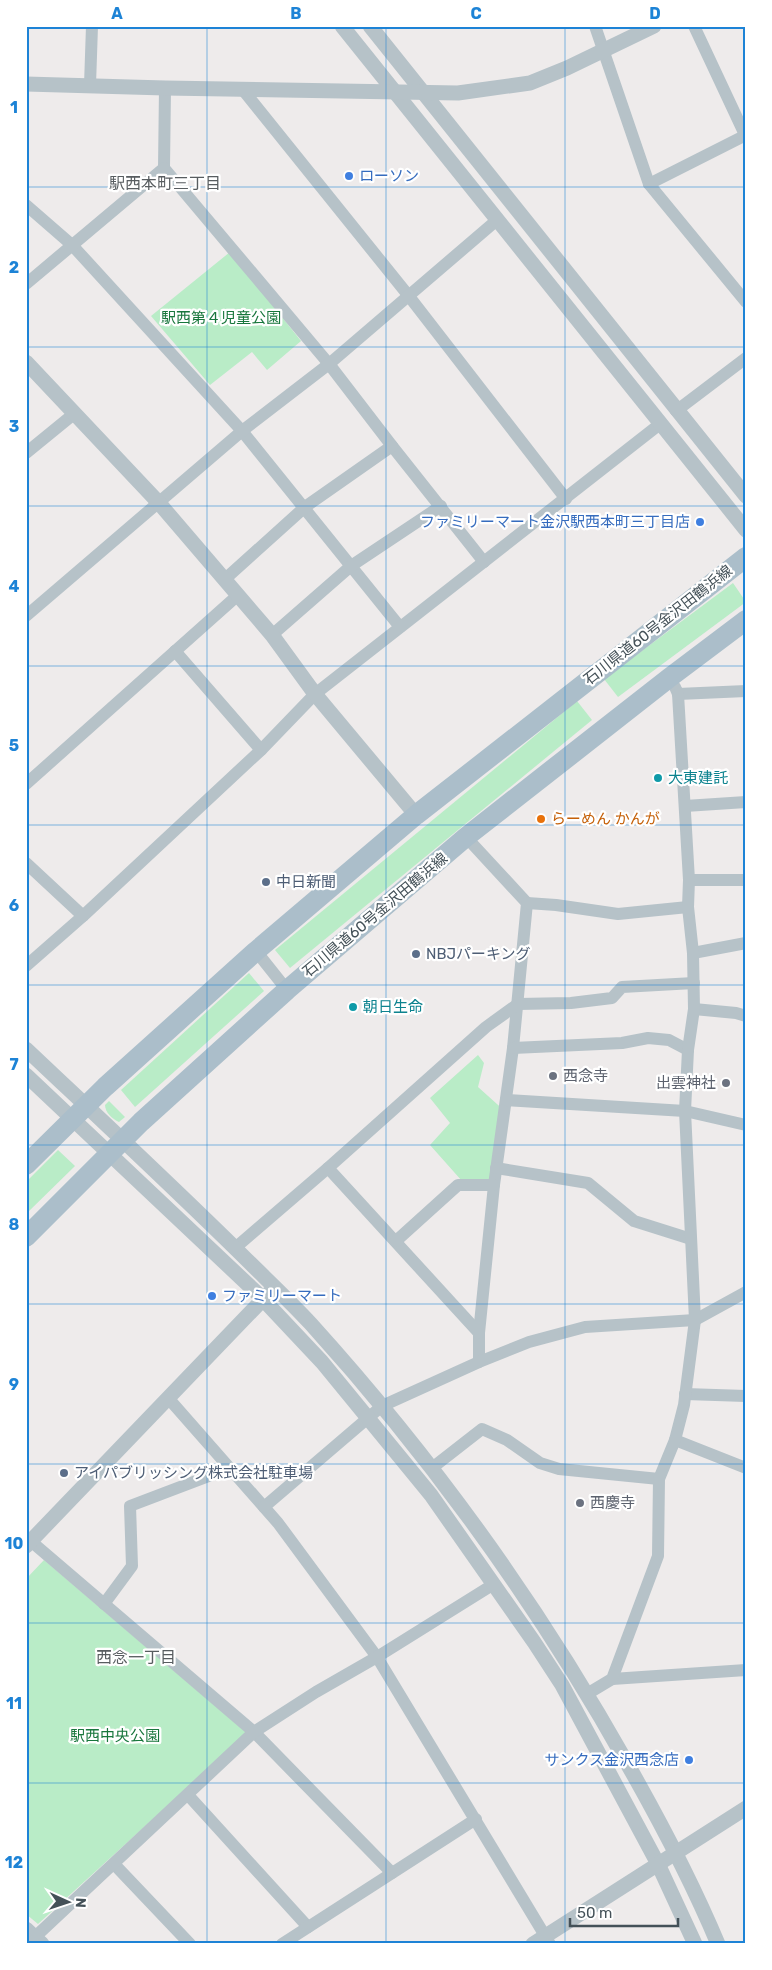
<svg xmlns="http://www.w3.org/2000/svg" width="772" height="1970" viewBox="0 0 772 1970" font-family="Rubik,'Noto Sans JP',sans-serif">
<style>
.green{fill:#b9ecc7}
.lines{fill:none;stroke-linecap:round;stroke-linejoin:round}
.minor{stroke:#b6c2c8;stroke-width:12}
.tertiary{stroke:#b6c2c8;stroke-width:15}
.primary{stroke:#abbeca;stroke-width:20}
.grid{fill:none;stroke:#1d83d6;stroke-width:1;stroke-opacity:0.55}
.shop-dot{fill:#3f7fe0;stroke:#fff;stroke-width:2}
.culture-dot{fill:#0f9aa8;stroke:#fff;stroke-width:2}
.food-dot{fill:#e8710a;stroke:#fff;stroke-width:2}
.service-dot{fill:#5c6f8a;stroke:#fff;stroke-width:2}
.worship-dot{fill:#6b7280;stroke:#fff;stroke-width:2}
.labels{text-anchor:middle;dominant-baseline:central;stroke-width:4.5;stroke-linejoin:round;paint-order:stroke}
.shop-label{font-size:15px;fill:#366cbe;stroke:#fff;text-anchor:start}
.park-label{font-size:15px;fill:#18763c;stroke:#fff}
.street-label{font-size:15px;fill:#445158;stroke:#fff}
.culture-label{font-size:15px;fill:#0d838f;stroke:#fff;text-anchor:start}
.food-label{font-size:15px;fill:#c56008;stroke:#fff;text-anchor:start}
.service-label{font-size:15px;fill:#4e5e75;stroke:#fff;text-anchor:start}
.worship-label{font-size:15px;fill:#5b616d;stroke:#fff;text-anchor:start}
.neighbourhood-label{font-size:16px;fill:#585d60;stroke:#fff}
.neatline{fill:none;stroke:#1d83d6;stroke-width:2}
.grid-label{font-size:16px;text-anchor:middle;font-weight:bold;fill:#1d83d6}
</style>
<rect width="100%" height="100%" fill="#eeebeb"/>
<!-- green -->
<g class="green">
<path d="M230,252L301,341L267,370L252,352L210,385L151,316Z"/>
<path d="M733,583L746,602L618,697L604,679Z"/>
<path d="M577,701L592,720L290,968L275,950Z"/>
<path d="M249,973L264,991L135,1107L121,1090Z"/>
<path d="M478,1055L484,1063L478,1087L507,1113L498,1179L462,1181L430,1145L450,1123L430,1098Z"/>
<path d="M109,1101L125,1117L119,1122C112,1119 105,1112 105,1105Z"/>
<path d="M58,1150L75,1166L26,1214V1182Z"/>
<path d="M44,1560L247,1733L38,1924L26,1914V1579Z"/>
</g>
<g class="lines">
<!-- minor -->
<g class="minor">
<path d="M595,26L649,184L746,302"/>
<path d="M694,26L746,137"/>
<path d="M90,85L92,26"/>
<path d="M165,88L164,168L329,364L392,446L484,562"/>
<path d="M243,90L408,295L566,499"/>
<path d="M649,184L746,135"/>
<path d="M26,205L72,245L242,431L400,627"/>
<path d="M26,284L164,168"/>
<path d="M676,411L746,358"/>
<path d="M26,453L75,413"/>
<path d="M224,580L305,507L392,446"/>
<path d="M26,616L242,431L329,364L497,220"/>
<path d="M272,635L351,566L441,506"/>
<path d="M175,651L261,750"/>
<path d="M675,687L678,694L746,691"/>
<path d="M26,784L237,596"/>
<path d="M685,806L746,802"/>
<path d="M466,837L527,903L513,1048L494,1185L479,1333V1362"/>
<path d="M26,863L83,916"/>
<path d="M689,880H746"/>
<path d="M527,903L556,905L618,914L688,907"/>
<path d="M256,951L287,990"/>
<path d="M693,953L746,943"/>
<path d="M26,966L83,916L261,750L315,694L660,424"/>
<path d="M694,1009L736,1013L746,1016"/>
<path d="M513,1048L622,1043L648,1038L669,1040L688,1050"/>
<path d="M506,1100L685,1111L746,1125"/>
<path d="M328,1168L479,1333"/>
<path d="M496,1168L588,1183L634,1221L691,1239"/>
<path d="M396,1241L458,1185H494"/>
<path d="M235,1248L328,1168L486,1027L518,1004L571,1003L612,998L622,987L694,983"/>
<path d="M685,1394L746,1396"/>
<path d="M169,1399L278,1523L377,1657L550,1944"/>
<path d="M675,1440L746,1468"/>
<path d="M432,1468L482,1429L507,1440L540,1463L559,1469L659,1479"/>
<path d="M264,1507L382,1406L479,1362L529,1342L585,1327L695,1320L746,1292"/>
<path d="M26,1537L254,1732L392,1873"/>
<path d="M104,1604L132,1566L130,1506L230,1468"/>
<path d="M612,1679L746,1670"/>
<path d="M587,1694L612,1679L658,1556L659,1479L675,1440L684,1405L695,1320L685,1111L688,1050L694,1009L693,953L688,907L689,880L678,694"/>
<path d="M188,1795L308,1927"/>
<path d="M114,1864L190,1944"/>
<path d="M35,1937L254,1732L316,1692L377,1657L494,1584"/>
<path d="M282,1944L476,1819"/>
</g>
<!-- tertiary -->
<g class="tertiary">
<path d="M342,26L746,530"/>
<path d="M370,26L746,496"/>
<path d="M26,84L165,88L458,93L530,83L567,68L654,26"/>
<path d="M26,362L159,503L272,635L315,694L416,815"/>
<path d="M26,1049C98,1117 171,1185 242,1255C265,1278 289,1300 311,1324C433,1459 539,1606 628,1765C661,1823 692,1882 718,1944"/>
<path d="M26,1075L258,1294L322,1362L431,1495L534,1642L562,1685L658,1864L695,1944"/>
<path d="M26,1546L269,1293"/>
<path d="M26,1929L42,1944"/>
<path d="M533,1944L746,1808"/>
</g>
<!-- primary -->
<g class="primary">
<path d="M26,1165L105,1087L256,951L416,815L746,557"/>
<path d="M26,1237L141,1122L287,990L466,837L669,678L746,620"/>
</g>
</g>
<!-- grid -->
<path class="grid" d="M207,26V1944M386,26V1944M565,26V1944M26,187H746M26,347H746M26,506H746M26,666H746M26,825H746M26,985H746M26,1145H746M26,1304H746M26,1464H746M26,1623H746M26,1783H746"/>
<!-- markers -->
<g class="shop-dot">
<circle cx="349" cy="176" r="5"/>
<circle cx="700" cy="522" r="5"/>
<circle cx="212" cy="1296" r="5"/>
<circle cx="689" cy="1760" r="5"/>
</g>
<g class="culture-dot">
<circle cx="658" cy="778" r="5"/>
<circle cx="353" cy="1007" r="5"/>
</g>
<circle class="food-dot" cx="541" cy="819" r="5"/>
<g class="service-dot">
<circle cx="266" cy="882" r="5"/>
<circle cx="416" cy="954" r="5"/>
<circle cx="64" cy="1473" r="5"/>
</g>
<g class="worship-dot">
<circle cx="553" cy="1076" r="5"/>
<circle cx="726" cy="1083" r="5"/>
<circle cx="580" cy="1503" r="5"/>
</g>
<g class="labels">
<!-- shop labels -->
<g class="shop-label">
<text x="359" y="176">ローソン</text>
<text x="690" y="522" text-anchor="end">ファミリーマート金沢駅西本町三丁目店</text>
<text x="222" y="1296">ファミリーマート</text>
<text x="679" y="1760" text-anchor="end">サンクス金沢西念店</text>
</g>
<!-- park labels -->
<g class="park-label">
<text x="221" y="318">駅西第４児童公園</text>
<text x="115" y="1736">駅西中央公園</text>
</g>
<!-- street labels -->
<g class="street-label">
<text transform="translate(658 625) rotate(-38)">石川県道60号金沢田鶴浜線</text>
<text transform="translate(375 915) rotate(-40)">石川県道60号金沢田鶴浜線</text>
</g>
<!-- culture labels -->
<g class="culture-label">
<text x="668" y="778">大東建託</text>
<text x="363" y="1007">朝日生命</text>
</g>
<!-- food labels -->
<g class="food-label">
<text x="551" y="819">らーめん かんが</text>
</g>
<!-- service labels -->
<g class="service-label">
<text x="276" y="882">中日新聞</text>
<text x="426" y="954">NBJパーキング</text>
<text x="74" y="1473">アイパブリッシング株式会社駐車場</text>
</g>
<!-- worship labels -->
<g class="worship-label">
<text x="563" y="1076">西念寺</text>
<text x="716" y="1083" text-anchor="end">出雲神社</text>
<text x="590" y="1503">西慶寺</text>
</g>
<!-- neighbourhood labels -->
<g class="neighbourhood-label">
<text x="165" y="183">駅西本町三丁目</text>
<text x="136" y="1657">西念一丁目</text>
</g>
</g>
<!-- border -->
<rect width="772" height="1970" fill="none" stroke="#ffffff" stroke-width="55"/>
<!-- north arrow -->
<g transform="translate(68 1902) rotate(93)" stroke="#ffffff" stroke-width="4" paint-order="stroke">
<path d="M0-4L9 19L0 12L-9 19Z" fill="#445158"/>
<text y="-8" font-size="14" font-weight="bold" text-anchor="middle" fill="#445158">N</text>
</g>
<!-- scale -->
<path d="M570 1918v8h108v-8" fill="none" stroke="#445158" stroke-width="2.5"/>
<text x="577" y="1918" font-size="15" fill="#445158" stroke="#ffffff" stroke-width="4" paint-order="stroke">50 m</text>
<rect x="28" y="28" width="716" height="1914" class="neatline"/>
<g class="grid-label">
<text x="117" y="19">A</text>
<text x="296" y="19">B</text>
<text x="476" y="19">C</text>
<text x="655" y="19">D</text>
<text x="14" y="113">1</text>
<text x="14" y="273">2</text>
<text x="14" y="432">3</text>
<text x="14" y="592">4</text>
<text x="14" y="751">5</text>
<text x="14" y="911">6</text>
<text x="14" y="1070">7</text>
<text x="14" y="1230">8</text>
<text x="14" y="1390">9</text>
<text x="14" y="1549">10</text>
<text x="14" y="1709">11</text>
<text x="14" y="1868">12</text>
</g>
</svg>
